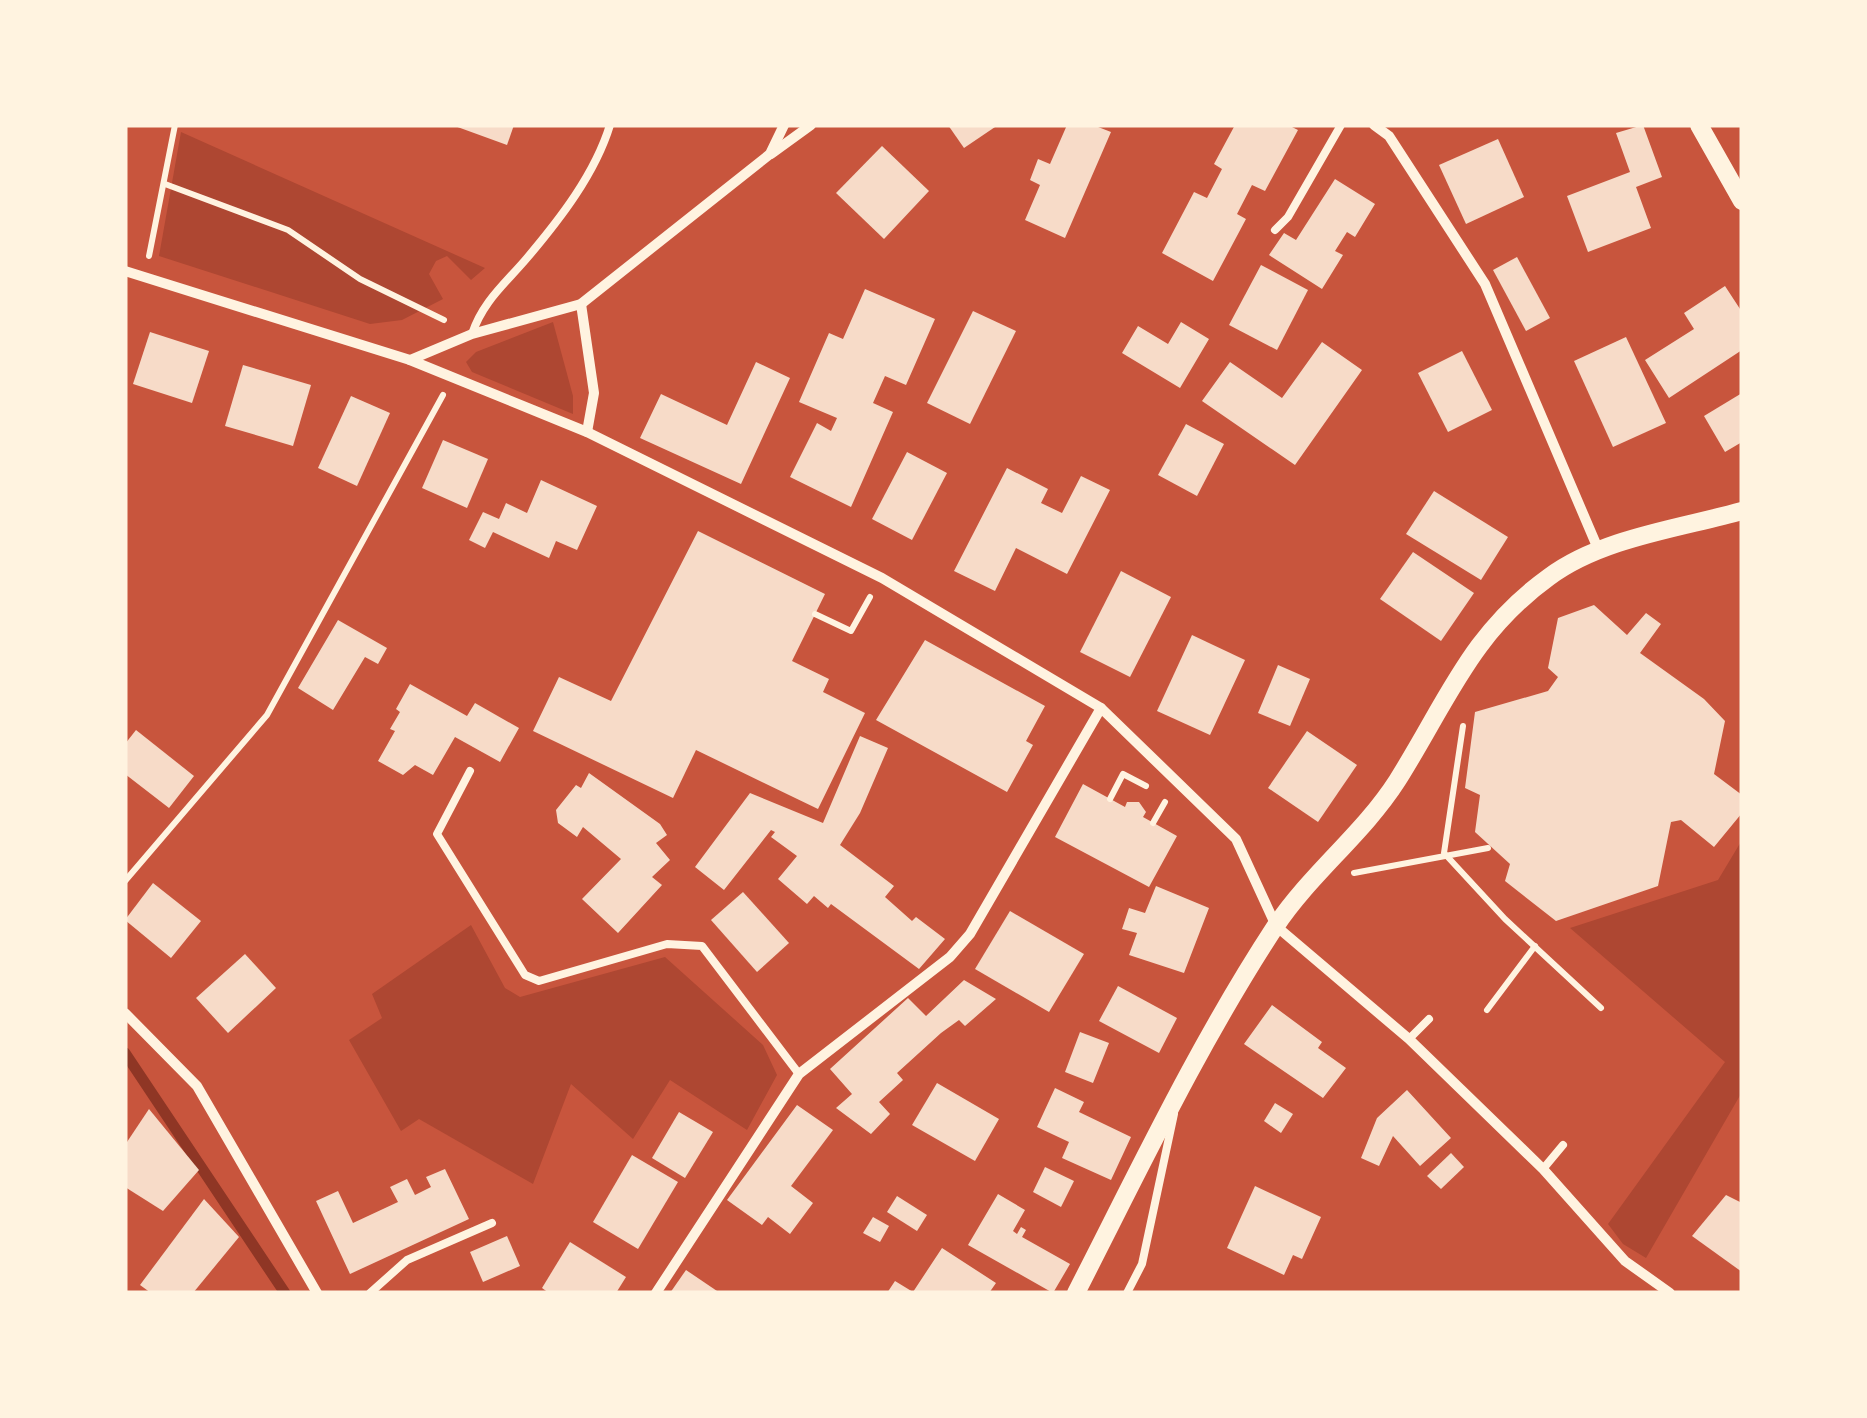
<svg xmlns="http://www.w3.org/2000/svg" width="1867" height="1418" viewBox="0 0 1867 1418" font-family="'Fira Sans',sans-serif">
<style>
.green{fill:#ae4732}
.lines{fill:none;stroke-linecap:round;stroke-linejoin:round}
.stream{stroke:#8f3625;stroke-width:11}
.building{fill:#f7dbc8}
.path{stroke:#fff3e0;stroke-width:6}
.service{stroke:#fff3e0;stroke-width:8}
.minor{stroke:#fff3e0;stroke-width:10}
.tertiary{stroke:#fff3e0;stroke-width:18}
</style>
<rect width="100%" height="100%" fill="#c8553d"/>
<!-- green -->
<g class="green">
<path d="M181,132L485,268L471,280L447,256L436,261L429,274L443,299L402,320L370,324L159,256Z"/>
<path d="M553,322L573,396V414L472,372L466,362L476,352Z"/>
<path d="M1742,840V1092L1646,1258L1623,1244L1608,1224L1725,1062L1570,928L1718,880Z"/>
<path d="M471,925L505,988L520,997L665,957L763,1045L777,1075L747,1130L670,1080L633,1139L571,1084L533,1184L419,1119L401,1131L349,1040L382,1018L372,994Z"/>
</g>
<g class="lines">
<!-- stream -->
<path class="stream" d="M125,1053L285,1293"/>
</g>
<!-- building -->
<g class="building">
<path d="M452,125H514L507,145Z"/>
<path d="M948,125H998L964,148Z"/>
<path d="M1067,125H1093L1111,132L1065,238L1025,220L1040,185L1030,180L1038,159L1050,164Z"/>
<path d="M1235,125H1288L1298,130L1265,191L1252,185L1237,214L1246,219L1213,281L1162,253L1194,192L1207,198L1222,169L1214,164Z"/>
<path d="M1643,125L1662,177L1636,187L1651,228L1588,252L1567,196L1630,172L1616,133Z"/>
<path d="M1498,139L1524,197L1466,224L1439,165Z"/>
<path d="M882,146L929,191L884,239L836,193Z"/>
<path d="M1335,179L1375,204L1355,237L1347,232L1335,251L1343,255L1322,289L1269,255L1284,233L1296,240Z"/>
<path d="M1517,257L1550,318L1526,331L1493,270Z"/>
<path d="M1261,265L1308,290L1277,350L1229,325Z"/>
<path d="M1725,286L1742,312V350L1669,398L1645,360L1694,329L1684,313Z"/>
<path d="M865,289L935,319L906,385L885,376L873,403L893,412L851,507L790,477L817,423L831,431L837,418L799,402L829,333L843,339Z"/>
<path d="M973,311L1016,331L970,424L927,403Z"/>
<path d="M1181,322L1209,339L1180,388L1122,353L1138,326L1168,344Z"/>
<path d="M150,332L209,351L192,403L133,384Z"/>
<path d="M1626,337L1666,423L1613,447L1574,361Z"/>
<path d="M1322,342L1362,370L1295,465L1202,401L1230,362L1282,398Z"/>
<path d="M1462,351L1492,410L1448,432L1418,373Z"/>
<path d="M756,362L790,378L741,484L640,438L661,394L727,425Z"/>
<path d="M243,365L311,385L293,446L225,426Z"/>
<path d="M1742,393V442L1725,452L1704,416Z"/>
<path d="M351,396L390,413L357,486L318,468Z"/>
<path d="M1186,424L1224,444L1197,496L1158,475Z"/>
<path d="M443,440L488,459L467,508L422,488Z"/>
<path d="M907,452L947,473L912,540L872,519Z"/>
<path d="M1007,468L1048,489L1041,503L1062,513L1081,476L1110,490L1067,574L1016,548L995,591L954,571Z"/>
<path d="M541,480L597,506L577,550L556,541L549,558L493,532L485,548L469,540L483,512L499,519L506,503L527,513Z"/>
<path d="M1434,491L1508,537L1481,580L1406,534Z"/>
<path d="M698,531L825,594L792,661L829,679L823,692L865,713L818,809L696,750L673,798L533,731L559,677L611,701Z"/>
<path d="M1413,552L1474,593L1441,641L1380,599Z"/>
<path d="M1121,571L1171,597L1130,677L1080,652Z"/>
<path d="M1594,605L1627,635L1646,613L1661,624L1640,653L1704,699L1725,721L1714,774L1742,795V813L1714,847L1681,820L1671,822L1658,886L1556,921L1505,881L1510,864L1475,832L1480,795L1465,788L1475,712L1548,691L1558,677L1548,668L1558,618Z"/>
<path d="M338,620L387,648L378,664L365,657L333,710L298,688Z"/>
<path d="M1192,635L1245,660L1210,735L1157,711Z"/>
<path d="M925,640L1045,706L1026,741L1033,745L1007,792L876,720Z"/>
<path d="M1278,665L1310,679L1290,726L1258,713Z"/>
<path d="M410,684L467,716L475,703L519,728L500,762L455,737L433,775L415,765L403,775L378,761L395,731L390,729L400,712L396,709Z"/>
<path d="M136,730L194,776L169,808L125,774V744Z"/>
<path d="M1307,731L1357,765L1318,822L1268,788Z"/>
<path d="M860,736L888,748L860,813L840,845L894,886L885,897L912,921L916,917L945,939L919,969L831,904L828,908L814,896L807,904L778,879L797,856L771,837L775,832L771,830L724,890L695,867L750,793L823,823Z"/>
<path d="M589,773L660,824L667,835L656,843L670,860L652,877L662,885L618,933L582,899L621,859L583,827L577,837L558,823L556,810L576,785L581,788Z"/>
<path d="M1083,784L1125,807L1127,802H1139L1146,812L1143,817L1177,836L1149,887L1055,837Z"/>
<path d="M153,883L201,921L171,958L125,920Z"/>
<path d="M1156,886L1209,908L1184,973L1129,955L1137,933L1122,929L1129,908L1145,913Z"/>
<path d="M743,892L789,943L757,972L711,920Z"/>
<path d="M1010,911L1084,954L1049,1012L975,969Z"/>
<path d="M245,954L276,988L228,1033L196,998Z"/>
<path d="M964,980L996,999L965,1026L959,1020L941,1033L897,1073L903,1080L879,1102L890,1114L871,1134L836,1108L852,1094L830,1069L908,998L926,1016Z"/>
<path d="M1118,986L1177,1018L1159,1053L1099,1021Z"/>
<path d="M1272,1005L1322,1042L1318,1048L1346,1068L1323,1098L1244,1044Z"/>
<path d="M1080,1032L1109,1043L1093,1083L1065,1072Z"/>
<path d="M937,1083L999,1119L975,1161L912,1125Z"/>
<path d="M1055,1088L1084,1102L1079,1112L1131,1137L1111,1180L1062,1158L1069,1142L1037,1127Z"/>
<path d="M1407,1090L1451,1138L1420,1166L1393,1136L1379,1166L1361,1158L1377,1118Z"/>
<path d="M1275,1103L1293,1114L1281,1133L1264,1121Z"/>
<path d="M797,1105L833,1130L791,1186L813,1203L790,1234L768,1217L762,1225L727,1200Z"/>
<path d="M149,1109L199,1170L163,1211L125,1187V1145Z"/>
<path d="M679,1112L713,1132L685,1178L652,1158Z"/>
<path d="M1451,1153L1464,1167L1441,1189L1427,1176Z"/>
<path d="M632,1155L678,1182L638,1249L593,1222Z"/>
<path d="M1045,1167L1074,1181L1061,1207L1033,1192Z"/>
<path d="M445,1169L469,1219L350,1274L316,1201L338,1191L353,1223L398,1202L390,1187L407,1179L415,1195L431,1187L426,1177Z"/>
<path d="M1255,1186L1321,1217L1302,1259L1293,1255L1284,1275L1227,1248Z"/>
<path d="M998,1194L1025,1210L1013,1231L1017,1234L1021,1227L1026,1230L1022,1237L1070,1264L1053,1293L968,1245Z"/>
<path d="M1726,1195L1742,1203V1272L1692,1236Z"/>
<path d="M897,1196L927,1215L917,1231L887,1212Z"/>
<path d="M204,1199L239,1237L193,1293H151L140,1285Z"/>
<path d="M873,1217L889,1226L880,1242L863,1233Z"/>
<path d="M507,1236L520,1266L483,1282L470,1252Z"/>
<path d="M570,1242L626,1277L616,1293H549L542,1288Z"/>
<path d="M942,1248L996,1283L989,1293H887L895,1281L913,1292Z"/>
<path d="M686,1270L720,1293H670Z"/>
</g>
<g class="lines">
<!-- path -->
<g class="path">
<path d="M165,184L288,230L360,279L444,320"/>
<path d="M149,256L175,125"/>
<path d="M815,614L851,631L870,597"/>
<path d="M1463,726L1444,853L1505,919L1601,1008"/>
<path d="M1110,799L1123,774L1146,786"/>
<path d="M1153,823L1165,802"/>
<path d="M1354,873L1488,848"/>
<path d="M125,881L267,715L443,395"/>
<path d="M1487,1010L1535,946"/>
</g>
<!-- service -->
<g class="service">
<path d="M1275,230L1288,217L1341,125"/>
<path d="M472,334C483,301 505,284 527,258C560,219 595,174 610,125"/>
<path d="M470,771L437,834L525,975L539,981L667,944L702,946L799,1074"/>
<path d="M1409,1039L1429,1019"/>
<path d="M1543,1169L1563,1145"/>
<path d="M370,1293L407,1260L492,1223"/>
<path d="M1127,1293L1142,1264L1174,1114"/>
</g>
<!-- minor -->
<g class="minor">
<path d="M1374,125L1389,136L1485,284L1599,551"/>
<path d="M771,154L811,125"/>
<path d="M125,271L410,360L587,432L882,578L1101,708L1236,839L1276,926L1409,1039L1543,1169L1625,1261L1670,1293"/>
<path d="M581,304L594,393L587,432"/>
<path d="M410,360L472,334L581,304L770,154L784,125"/>
<path d="M125,1013L197,1086L317,1293"/>
<path d="M656,1293L799,1074L950,957L970,934L1101,708"/>
</g>
<!-- tertiary -->
<g class="tertiary">
<path d="M1699,125L1742,201"/>
<path d="M1076,1293C1139,1170 1199,1043 1275,927C1310,874 1363,834 1397,781C1447,702 1470,634 1549,577C1601,538 1681,528 1742,511"/>
</g>
</g>
<!-- border -->
<rect width="1867" height="1418" fill="none" stroke="#fff3e0" stroke-width="255"/>
</svg>
